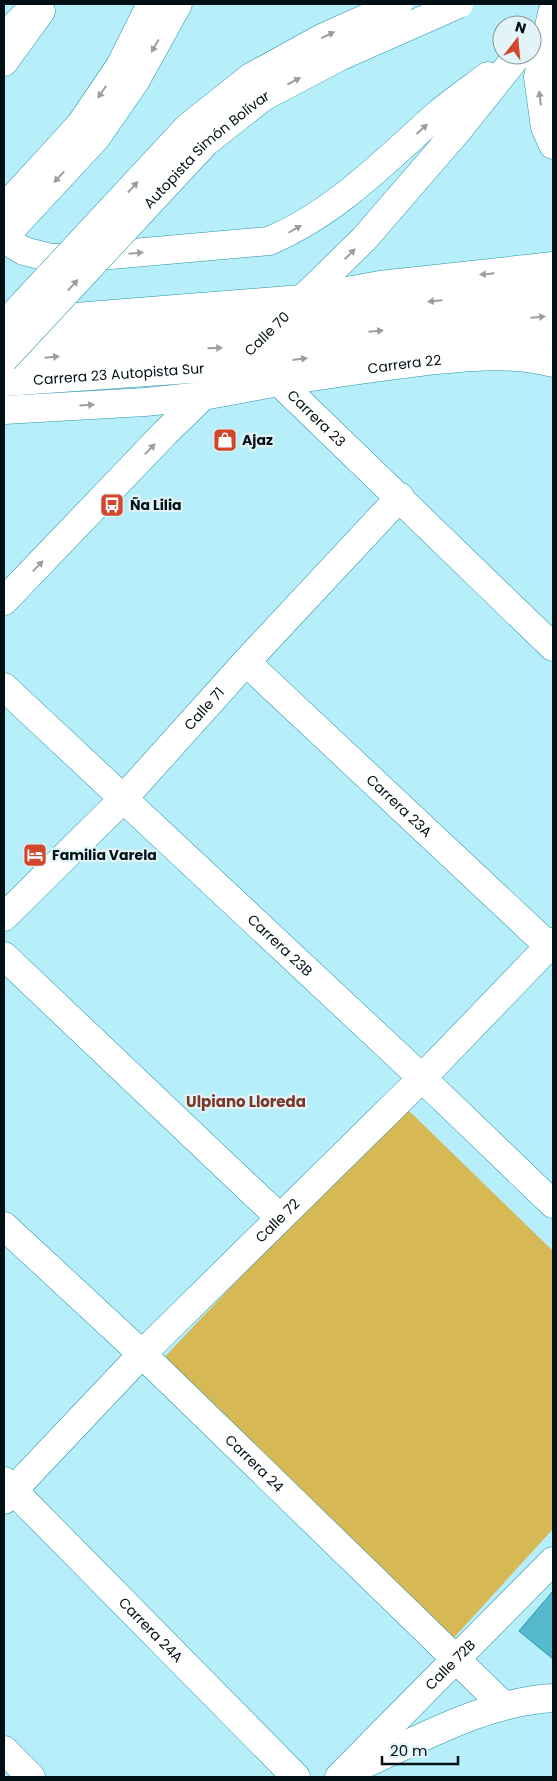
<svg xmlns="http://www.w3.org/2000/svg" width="557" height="1781" viewBox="0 0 557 1781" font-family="Poppins,sans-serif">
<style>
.green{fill:#d6b854}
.building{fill:#55bace;stroke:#2895a8}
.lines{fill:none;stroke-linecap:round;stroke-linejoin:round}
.minor-casing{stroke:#2794a7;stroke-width:29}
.major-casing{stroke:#2794a7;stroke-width:29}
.highway-casing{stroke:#2794a7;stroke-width:29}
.minor{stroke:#fff;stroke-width:28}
.major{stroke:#fff;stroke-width:28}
.highway{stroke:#fff;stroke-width:28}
.minor-bridge-casing{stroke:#2794a7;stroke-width:29;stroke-linecap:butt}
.highway-bridge-casing{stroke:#2794a7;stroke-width:29;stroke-linecap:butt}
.minor-bridge{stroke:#fff;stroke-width:28}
.highway-bridge{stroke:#fff;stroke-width:28}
.oneway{fill:#999fa1}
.labels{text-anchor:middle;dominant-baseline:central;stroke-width:4.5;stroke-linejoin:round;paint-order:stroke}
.street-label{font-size:14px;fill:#001014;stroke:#e2f4f7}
.poi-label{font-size:14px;font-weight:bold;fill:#001014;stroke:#e2f4f7;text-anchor:start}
.neighbourhood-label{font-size:15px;font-weight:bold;fill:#7b3628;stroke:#e2f4f7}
</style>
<rect width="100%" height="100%" fill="#b6eefa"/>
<!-- green -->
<path class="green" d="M403,1105L553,1251V1529L449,1643L159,1363Z"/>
<!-- building -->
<path class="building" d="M553,1591V1659L519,1631Z"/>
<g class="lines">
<!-- minor casing -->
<g class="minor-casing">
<g id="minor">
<path d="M552,13L538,77L545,127L553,145"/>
<path d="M4,62L41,11"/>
<path d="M4,237L96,138L136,80L178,4"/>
<path d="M4,239L24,251L51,258L88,257L269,241C336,213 386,160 439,113C455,100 472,88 488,76"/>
<path d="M10,336L285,317L553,291"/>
<path d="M4,361L141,349L254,347L368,331L553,316"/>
<path id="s1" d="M270,372L279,382C328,374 378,367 427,361C472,357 509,352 553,363"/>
<path id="s2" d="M4,410L145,402L203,396L279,382L553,647"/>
<path id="s3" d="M4,601L165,433L364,239L459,129L518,55"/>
<path id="s4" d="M246,662L553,950"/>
<path id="s5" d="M4,687L422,1078L553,1204"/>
<path id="s6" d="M4,917L122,800L246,662L400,497"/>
<path d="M4,956L280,1218"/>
<path id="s7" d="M4,1226L142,1354L502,1704"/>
<path id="s8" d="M4,1481L296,1777"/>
<path id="s9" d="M4,1500L142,1354L422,1078L553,942"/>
<path d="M4,1750L31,1777"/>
<path d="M360,1766C423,1738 484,1702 553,1698"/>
<path id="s10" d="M339,1777L553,1561"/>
</g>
</g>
<!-- major casing -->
<g class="major-casing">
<g id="major">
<path d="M4,37L36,4"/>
<path d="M25,321L302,299L380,285L553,266"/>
<path id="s11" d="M4,382L234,366L371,350L553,334"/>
</g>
</g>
<!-- highway casing -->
<g class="highway-casing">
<path id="highway" d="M4,208L80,125L120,66L151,4"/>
</g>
<!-- minor -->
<use href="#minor" class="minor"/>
<!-- major -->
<use href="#major" class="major"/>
<!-- highway -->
<use href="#highway" class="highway"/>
<!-- minor-bridge casing -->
<g class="minor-bridge-casing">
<path id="minor-bridge" d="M4,325L188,127L251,77L322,38L398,4"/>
</g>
<!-- highway-bridge casing -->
<g class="highway-bridge-casing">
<g id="highway-bridge">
<path id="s12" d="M4,359L205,143L263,97L339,57L459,4"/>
</g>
</g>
<!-- minor-bridge -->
<use href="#minor-bridge" class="minor-bridge"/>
<!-- highway-bridge -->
<use href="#highway-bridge" class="highway-bridge"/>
</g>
<!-- one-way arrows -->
<defs><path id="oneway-solid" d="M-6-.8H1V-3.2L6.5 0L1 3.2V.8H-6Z" transform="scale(1.25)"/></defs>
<g class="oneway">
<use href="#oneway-solid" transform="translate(328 35) rotate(-25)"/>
<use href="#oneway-solid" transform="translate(155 46) rotate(119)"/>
<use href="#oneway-solid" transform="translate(294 81) rotate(-28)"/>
<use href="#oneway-solid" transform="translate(102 92) rotate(124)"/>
<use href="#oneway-solid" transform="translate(540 98) rotate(-97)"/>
<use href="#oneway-solid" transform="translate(422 129) rotate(-42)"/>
<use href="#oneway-solid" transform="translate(59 177) rotate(133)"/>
<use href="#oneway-solid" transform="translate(133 187) rotate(-47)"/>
<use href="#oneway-solid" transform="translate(295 229) rotate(-30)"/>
<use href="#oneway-solid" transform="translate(136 253) rotate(-5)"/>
<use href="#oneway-solid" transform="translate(350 254) rotate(-44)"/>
<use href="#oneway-solid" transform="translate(487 274) rotate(174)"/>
<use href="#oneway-solid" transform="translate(73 285) rotate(-47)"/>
<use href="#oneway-solid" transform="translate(435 301) rotate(175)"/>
<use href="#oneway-solid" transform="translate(538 317) rotate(-5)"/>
<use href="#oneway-solid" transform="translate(376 331) rotate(-5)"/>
<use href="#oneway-solid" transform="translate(215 348) rotate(-1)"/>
<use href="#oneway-solid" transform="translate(52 357) rotate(-5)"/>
<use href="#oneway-solid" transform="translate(300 359) rotate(-7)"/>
<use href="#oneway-solid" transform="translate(87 405) rotate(-3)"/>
<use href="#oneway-solid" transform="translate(150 449) rotate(-46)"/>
<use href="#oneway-solid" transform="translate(38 566) rotate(-46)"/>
</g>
<!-- icons -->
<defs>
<g id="shop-square" transform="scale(1.25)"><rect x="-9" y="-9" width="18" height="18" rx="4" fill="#d1462c" stroke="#e2f4f7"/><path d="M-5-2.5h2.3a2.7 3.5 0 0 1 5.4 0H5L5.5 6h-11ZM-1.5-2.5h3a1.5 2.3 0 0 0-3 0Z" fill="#fff"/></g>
<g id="bus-square" transform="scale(1.25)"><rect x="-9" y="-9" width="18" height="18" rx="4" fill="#d1462c" stroke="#e2f4f7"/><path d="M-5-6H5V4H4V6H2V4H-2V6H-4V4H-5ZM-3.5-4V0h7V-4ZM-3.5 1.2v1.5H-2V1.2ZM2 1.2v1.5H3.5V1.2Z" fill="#fff"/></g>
<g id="hotel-square" transform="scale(1.25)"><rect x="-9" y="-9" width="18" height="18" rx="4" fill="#d1462c" stroke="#e2f4f7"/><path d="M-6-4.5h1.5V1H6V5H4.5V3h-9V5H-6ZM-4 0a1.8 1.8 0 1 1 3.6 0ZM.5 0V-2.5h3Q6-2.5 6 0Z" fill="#fff"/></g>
</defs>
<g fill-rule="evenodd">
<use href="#shop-square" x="225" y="440"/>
<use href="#bus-square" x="112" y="505"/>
<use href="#hotel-square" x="35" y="855"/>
</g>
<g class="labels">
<!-- street labels -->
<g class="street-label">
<text stroke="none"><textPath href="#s12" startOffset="292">Autopista Simón Bolívar</textPath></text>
<text stroke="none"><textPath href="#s3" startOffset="375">Calle 70</textPath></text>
<text stroke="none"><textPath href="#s1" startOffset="140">Carrera 22</textPath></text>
<text stroke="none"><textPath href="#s11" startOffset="115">Carrera 23 Autopista Sur</textPath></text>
<text stroke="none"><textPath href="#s2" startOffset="329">Carrera 23</textPath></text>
<text stroke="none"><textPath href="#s6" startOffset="289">Calle 71</textPath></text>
<text stroke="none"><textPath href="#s4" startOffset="210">Carrera 23A</textPath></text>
<text stroke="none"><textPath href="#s5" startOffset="378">Carrera 23B</textPath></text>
<text stroke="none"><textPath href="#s9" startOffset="391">Calle 72</textPath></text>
<text stroke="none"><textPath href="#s7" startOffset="345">Carrera 24</textPath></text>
<text stroke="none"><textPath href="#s8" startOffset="209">Carrera 24A</textPath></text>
<text stroke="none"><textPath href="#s10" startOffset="158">Calle 72B</textPath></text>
</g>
<!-- poi labels -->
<g class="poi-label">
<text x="242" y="440">Ajaz</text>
<text x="130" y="505">Ña Lilia</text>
<text x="52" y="855">Familia Varela</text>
</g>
<!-- neighbourhood labels -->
<g class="neighbourhood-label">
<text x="246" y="1101">Ulpiano Lloreda</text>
</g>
</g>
<!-- border -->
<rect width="557" height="1781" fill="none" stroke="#001014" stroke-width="10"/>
<!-- north arrow -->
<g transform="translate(517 40) rotate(16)"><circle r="24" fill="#e2f4f7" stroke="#88999c"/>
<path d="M0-4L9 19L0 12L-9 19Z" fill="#d1462c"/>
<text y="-8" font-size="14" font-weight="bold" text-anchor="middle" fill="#001014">N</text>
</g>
<!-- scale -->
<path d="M382 1756v8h76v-8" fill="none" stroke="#001014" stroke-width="2.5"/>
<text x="390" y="1756" font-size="15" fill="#001014" stroke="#e2f4f7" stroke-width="4" paint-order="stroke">20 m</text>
</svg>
